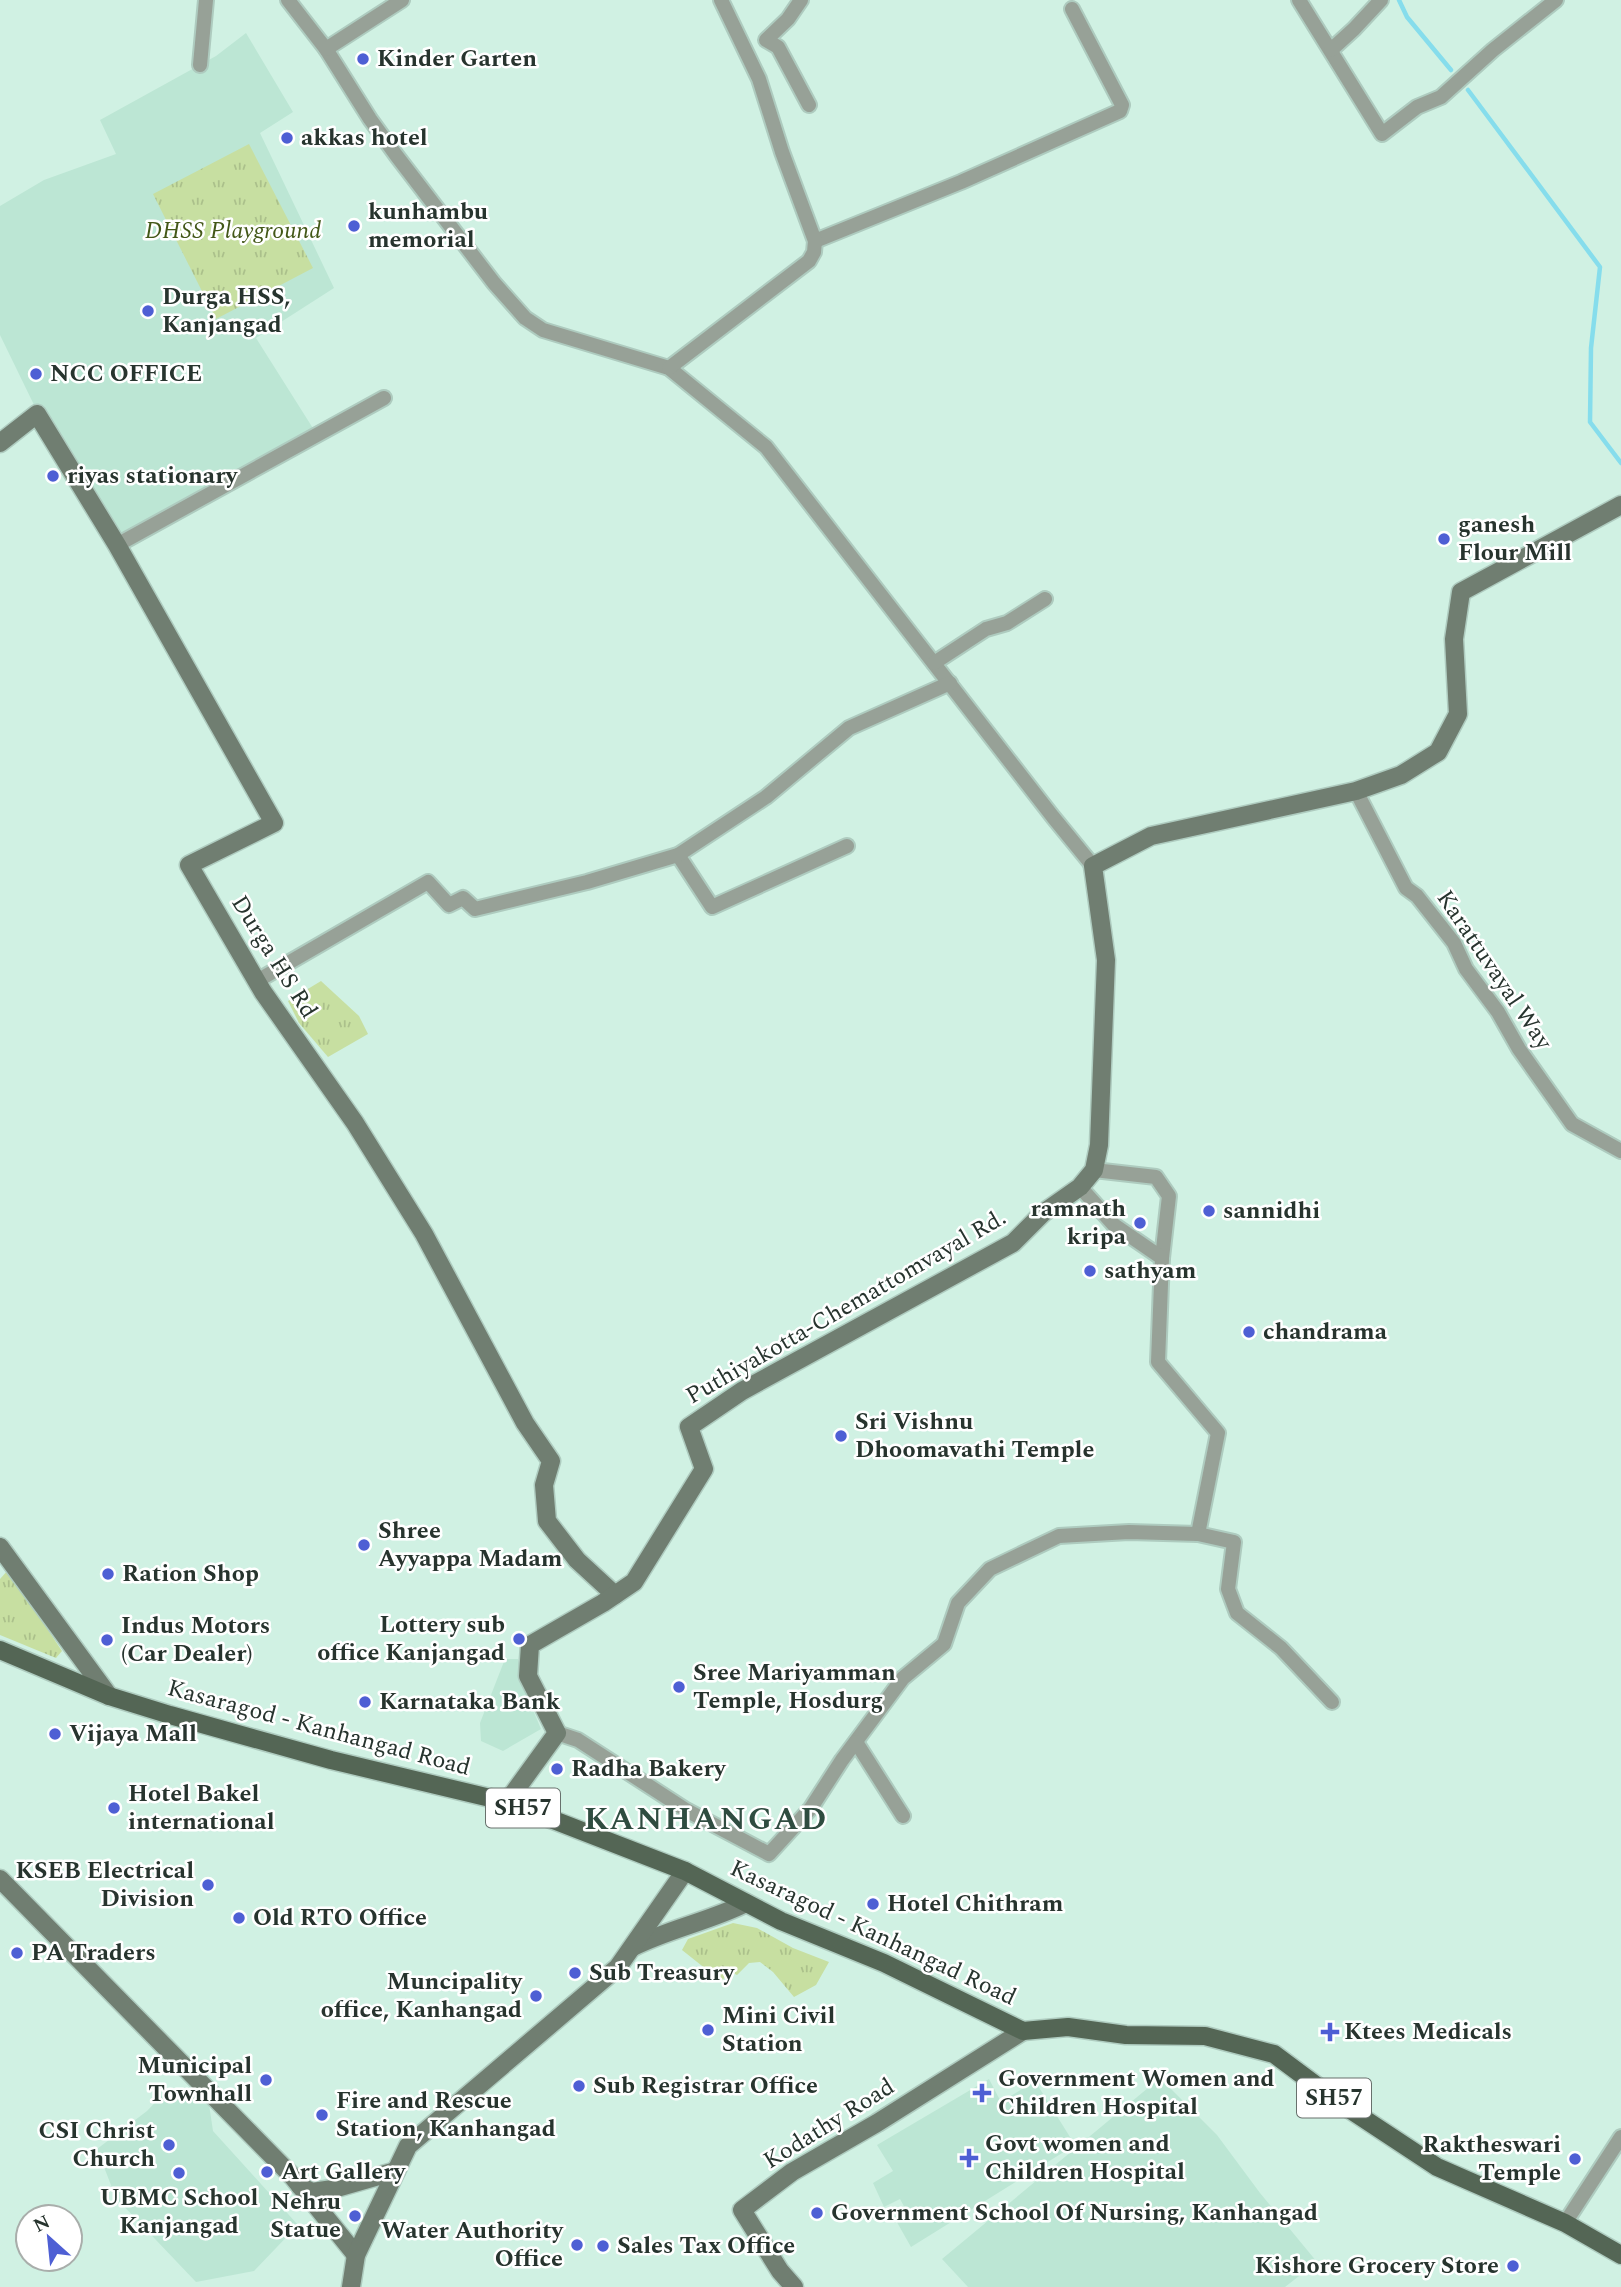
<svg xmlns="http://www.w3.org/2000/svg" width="1621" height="2287" viewBox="0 0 1621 2287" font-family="Spectral,serif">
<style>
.built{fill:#bce6d4}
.grass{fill:url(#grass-tufts)}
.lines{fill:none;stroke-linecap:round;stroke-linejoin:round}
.stream{stroke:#86ddec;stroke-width:4.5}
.street-casing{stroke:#aecbbf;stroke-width:18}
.secondary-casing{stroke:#aecbbf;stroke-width:21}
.primary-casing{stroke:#aecbbf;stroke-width:21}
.street{stroke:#97a197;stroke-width:14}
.secondary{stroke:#707e71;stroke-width:18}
.primary{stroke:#546655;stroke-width:18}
.poi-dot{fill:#4e5fd4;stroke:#fff;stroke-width:2.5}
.labels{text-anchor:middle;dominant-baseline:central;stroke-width:5;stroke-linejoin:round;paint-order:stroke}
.shield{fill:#fff;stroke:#68716d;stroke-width:2}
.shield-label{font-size:23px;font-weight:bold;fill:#27342e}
.poi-label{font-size:24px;font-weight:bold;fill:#27342e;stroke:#fff;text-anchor:start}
.park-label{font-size:24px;font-style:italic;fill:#435818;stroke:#fff}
.street-label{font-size:24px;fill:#27342e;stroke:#fff}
.district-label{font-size:32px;font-weight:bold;letter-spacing:2px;fill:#2f4c40;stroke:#fff}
</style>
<defs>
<pattern id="grass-tufts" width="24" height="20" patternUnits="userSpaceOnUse" patternTransform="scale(1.75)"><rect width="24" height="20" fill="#c7dfa1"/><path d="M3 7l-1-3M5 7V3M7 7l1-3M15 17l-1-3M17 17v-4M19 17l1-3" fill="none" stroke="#abc08b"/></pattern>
</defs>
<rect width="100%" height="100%" fill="#d0f1e3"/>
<!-- built -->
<g class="built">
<path d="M246,33L293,112L260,133L334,288L256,338L321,441L115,553L36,409L0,335V206L44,180L116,154L100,120L216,56Z"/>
<path d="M505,1659H518L528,1698L541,1729L503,1751L481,1741L480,1723Z"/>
<path d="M1160,2078L1217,2135L1260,2193L1317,2262L1285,2287H968L942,2259Z"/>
<path d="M989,2079L1001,2102L1035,2081L1075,2145L911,2247L894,2217L906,2210L900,2199L884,2207L873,2183L893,2171L877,2145Z"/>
<path d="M169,2088L207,2091L213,2131L298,2225L254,2271L196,2282L116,2198L97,2149L147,2111Z"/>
</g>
<!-- grass -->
<g class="grass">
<path d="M249,144L313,268L216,319L153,194Z"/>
<path d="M321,981L359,1016L368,1034L328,1057L299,1023L288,1001Z"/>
<path d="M8,1570L62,1651L56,1658L0,1635V1579Z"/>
<path d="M733,1923L757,1928L793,1948L829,1962L816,1985L794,1997L773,1972L760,1962L749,1963L737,1975L731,1972L721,1981L682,1950L688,1939Z"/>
</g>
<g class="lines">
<!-- stream -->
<g class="stream">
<path d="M1399,0L1407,17L1451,70"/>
<path d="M1468,90L1600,267L1591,348L1590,422L1621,463"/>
</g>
<!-- street casing -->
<g class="street-casing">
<g id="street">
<path d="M288,0L326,49L370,119L396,155L494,283L525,318L543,330L669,368L766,447L1053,817L1093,866"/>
<path d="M801,0L788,19L766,40L778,47L809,105"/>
<path d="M1299,0L1382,134L1417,107L1441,97L1493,50L1556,0"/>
<path d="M326,49L402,0"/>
<path d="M1331,50L1354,29L1381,0"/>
<path d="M200,65L206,0"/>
<path d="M815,241L961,182L1120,111L1122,105L1072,9"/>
<path d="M669,368L809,261L814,252L815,241L782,152L759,79L721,0"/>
<path d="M117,545L384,398"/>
<path d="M934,663L986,629L1007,623L1045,599"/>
<path d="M1356,791L1406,888L1417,896L1454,943L1466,969L1498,1012L1519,1049L1572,1124L1621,1151"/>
<path d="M678,855L712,907L847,846"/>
<path d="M257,981L428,882L449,905L463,898L475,909L587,882L678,855L766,797L849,728L950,683"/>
<path d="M1094,1170L1156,1177L1169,1196L1162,1258"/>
<path d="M1080,1187L1114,1225L1162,1258L1158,1362L1218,1433L1198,1534"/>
<path d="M557,1733L578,1740L686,1810L769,1854L811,1808L842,1760L903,1678L944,1644L958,1603L990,1569L1059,1536L1129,1532L1198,1534L1234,1542L1228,1589L1237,1613L1281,1648L1332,1702"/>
<path d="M856,1742L903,1816"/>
<path d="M1565,2223L1621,2137"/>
</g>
</g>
<!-- secondary casing -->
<g class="secondary-casing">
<g id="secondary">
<path d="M0,443L37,414L117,545L274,823L189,865L263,992L355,1123L424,1234L525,1423L551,1461L544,1485L547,1521L577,1560L615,1595"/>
<path d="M0,1547L109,1696"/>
<path d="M507,1802L557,1733L528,1676L530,1645L603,1603L634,1582L704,1469L689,1427L742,1391L1013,1243L1043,1213L1080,1187L1094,1170L1099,1145L1106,960L1093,866L1151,836L1356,791L1401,775L1438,752L1458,714L1454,639L1461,592L1621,505"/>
<path d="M0,1879L293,2177L356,2255"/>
<path d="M633,1947C669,1929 710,1921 746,1903"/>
<path d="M300,2186L312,2192L333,2189L396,2171"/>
<path d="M351,2287L356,2255L408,2146L618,1967L685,1871"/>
<path d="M794,2287L780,2271L742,2210L792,2172L877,2123L1023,2031"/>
</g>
</g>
<!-- primary casing -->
<g class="primary-casing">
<path id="primary" d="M0,1650L109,1696L170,1715L331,1760L507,1802L685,1871L781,1921L884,1963L1023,2031L1068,2027L1126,2035L1205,2036L1274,2054L1337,2101L1437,2167L1565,2223L1621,2255"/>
</g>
<!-- street -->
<use href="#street" class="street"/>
<!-- secondary -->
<use href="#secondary" class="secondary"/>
<!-- primary -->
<use href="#primary" class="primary"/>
</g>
<!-- markers -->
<g class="poi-dot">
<circle cx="363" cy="59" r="7"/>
<circle cx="287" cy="138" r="7"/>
<circle cx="354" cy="226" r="7"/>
<circle cx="148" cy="311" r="7"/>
<circle cx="36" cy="374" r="7"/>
<circle cx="53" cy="476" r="7"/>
<circle cx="1444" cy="539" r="7"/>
<circle cx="1209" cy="1211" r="7"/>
<circle cx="1140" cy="1223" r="7"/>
<circle cx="1090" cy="1271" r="7"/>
<circle cx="1249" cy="1332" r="7"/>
<circle cx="841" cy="1436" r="7"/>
<circle cx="364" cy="1545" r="7"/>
<circle cx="108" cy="1574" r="7"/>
<circle cx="519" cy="1639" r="7"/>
<circle cx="107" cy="1640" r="7"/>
<circle cx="679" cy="1687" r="7"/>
<circle cx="365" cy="1702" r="7"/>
<circle cx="55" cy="1734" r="7"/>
<circle cx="557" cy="1769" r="7"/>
<circle cx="114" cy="1808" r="7"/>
<circle cx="208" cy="1885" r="7"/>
<circle cx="873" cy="1904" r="7"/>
<circle cx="239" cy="1918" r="7"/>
<circle cx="17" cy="1953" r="7"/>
<circle cx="575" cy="1973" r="7"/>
<circle cx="536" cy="1996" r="7"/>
<circle cx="708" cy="2030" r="7"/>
<path d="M1326.5 2021.5h7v7h7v7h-7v7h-7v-7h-7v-7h7z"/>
<circle cx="266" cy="2080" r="7"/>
<circle cx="579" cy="2086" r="7"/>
<path d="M978.5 2082.5h7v7h7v7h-7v7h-7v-7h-7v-7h7z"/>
<circle cx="322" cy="2115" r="7"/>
<circle cx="169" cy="2145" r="7"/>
<path d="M965.5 2147.5h7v7h7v7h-7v7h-7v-7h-7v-7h7z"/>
<circle cx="1575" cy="2159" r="7"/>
<circle cx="267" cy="2172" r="7"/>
<circle cx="179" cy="2173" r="7"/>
<circle cx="817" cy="2213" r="7"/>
<circle cx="355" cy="2216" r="7"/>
<circle cx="577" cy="2245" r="7"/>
<circle cx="603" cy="2246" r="7"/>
<circle cx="1513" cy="2266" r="7"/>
</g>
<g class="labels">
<!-- shield labels -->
<g class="shield">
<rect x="486" y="1788.5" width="74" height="39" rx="5"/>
<rect x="1297" y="2078.5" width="74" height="39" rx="5"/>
</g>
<g class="shield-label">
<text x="523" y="1808">SH57</text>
<text x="1334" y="2098">SH57</text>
</g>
<!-- poi labels -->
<g class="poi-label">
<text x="377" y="59">Kinder Garten</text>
<text x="301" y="138">akkas hotel</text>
<text x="368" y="212">kunhambu<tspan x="368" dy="28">memorial</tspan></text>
<text x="162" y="297">Durga HSS,<tspan x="162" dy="28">Kanjangad</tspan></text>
<text x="50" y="374">NCC OFFICE</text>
<text x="67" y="476">riyas stationary</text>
<text x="1458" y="525">ganesh<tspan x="1458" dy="28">Flour Mill</tspan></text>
<text x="1126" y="1209" text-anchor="end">ramnath<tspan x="1126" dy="28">kripa</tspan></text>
<text x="1223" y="1211">sannidhi</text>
<text x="1104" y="1271">sathyam</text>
<text x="1263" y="1332">chandrama</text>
<text x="855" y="1422">Sri Vishnu<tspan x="855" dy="28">Dhoomavathi Temple</tspan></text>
<text x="378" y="1531">Shree<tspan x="378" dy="28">Ayyappa Madam</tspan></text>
<text x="122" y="1574">Ration Shop</text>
<text x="505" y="1625" text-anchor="end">Lottery sub<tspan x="505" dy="28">office Kanjangad</tspan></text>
<text x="121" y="1626">Indus Motors<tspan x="121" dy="28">(Car Dealer)</tspan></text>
<text x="693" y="1673">Sree Mariyamman<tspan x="693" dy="28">Temple, Hosdurg</tspan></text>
<text x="379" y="1702">Karnataka Bank</text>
<text x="69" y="1734">Vijaya Mall</text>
<text x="571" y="1769">Radha Bakery</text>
<text x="128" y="1794">Hotel Bakel<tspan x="128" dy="28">international</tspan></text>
<text x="194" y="1871" text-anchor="end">KSEB Electrical<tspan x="194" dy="28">Division</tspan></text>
<text x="887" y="1904">Hotel Chithram</text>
<text x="253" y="1918">Old RTO Office</text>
<text x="31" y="1953">PA Traders</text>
<text x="589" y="1973">Sub Treasury</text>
<text x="522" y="1982" text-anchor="end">Muncipality<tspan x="522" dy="28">office, Kanhangad</tspan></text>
<text x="722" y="2016">Mini Civil<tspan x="722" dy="28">Station</tspan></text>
<text x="1344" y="2032">Ktees Medicals</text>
<text x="252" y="2066" text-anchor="end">Municipal<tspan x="252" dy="28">Townhall</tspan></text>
<text x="998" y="2079">Government Women and<tspan x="998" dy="28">Children Hospital</tspan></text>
<text x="593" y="2086">Sub Registrar Office</text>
<text x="336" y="2101">Fire and Rescue<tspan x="336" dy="28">Station, Kanhangad</tspan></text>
<text x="155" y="2131" text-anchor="end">CSI Christ<tspan x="155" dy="28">Church</tspan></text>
<text x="985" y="2144">Govt women and<tspan x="985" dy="28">Children Hospital</tspan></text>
<text x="1561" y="2145" text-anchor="end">Raktheswari<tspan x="1561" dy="28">Temple</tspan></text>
<text x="281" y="2172">Art Gallery</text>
<text x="179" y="2198" text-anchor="middle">UBMC School<tspan x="179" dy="28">Kanjangad</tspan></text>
<text x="341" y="2202" text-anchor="end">Nehru<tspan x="341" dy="28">Statue</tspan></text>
<text x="831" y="2213">Government School Of Nursing, Kanhangad</text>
<text x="563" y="2231" text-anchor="end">Water Authority<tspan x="563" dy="28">Office</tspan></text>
<text x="617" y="2246">Sales Tax Office</text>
<text x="1499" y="2266" text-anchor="end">Kishore Grocery Store</text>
</g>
<!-- park labels -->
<g class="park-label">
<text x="233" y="231">DHSS Playground</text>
</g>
<!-- street labels -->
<g class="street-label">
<text transform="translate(274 957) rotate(58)">Durga HS Rd</text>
<text transform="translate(1494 970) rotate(56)">Karattuvayal Way</text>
<text transform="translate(846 1307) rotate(-30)">Puthiyakotta-Chemattomvayal Rd.</text>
<text transform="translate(319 1728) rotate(15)">Kasaragod - Kanhangad Road</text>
<text transform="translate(873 1933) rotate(25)">Kasaragod - Kanhangad Road</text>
<text transform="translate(829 2124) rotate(-32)">Kodathy Road</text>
</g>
<!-- district labels -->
<g class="district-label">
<text x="706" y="1819">KANHANGAD</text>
</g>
</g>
<!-- north arrow -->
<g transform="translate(49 2238) rotate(333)"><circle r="33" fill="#ffffff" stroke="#a9aeab" stroke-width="2"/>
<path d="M0-5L12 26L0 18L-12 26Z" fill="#4e5fd4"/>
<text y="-10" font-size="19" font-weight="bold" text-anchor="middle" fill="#27342e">N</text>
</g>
</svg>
